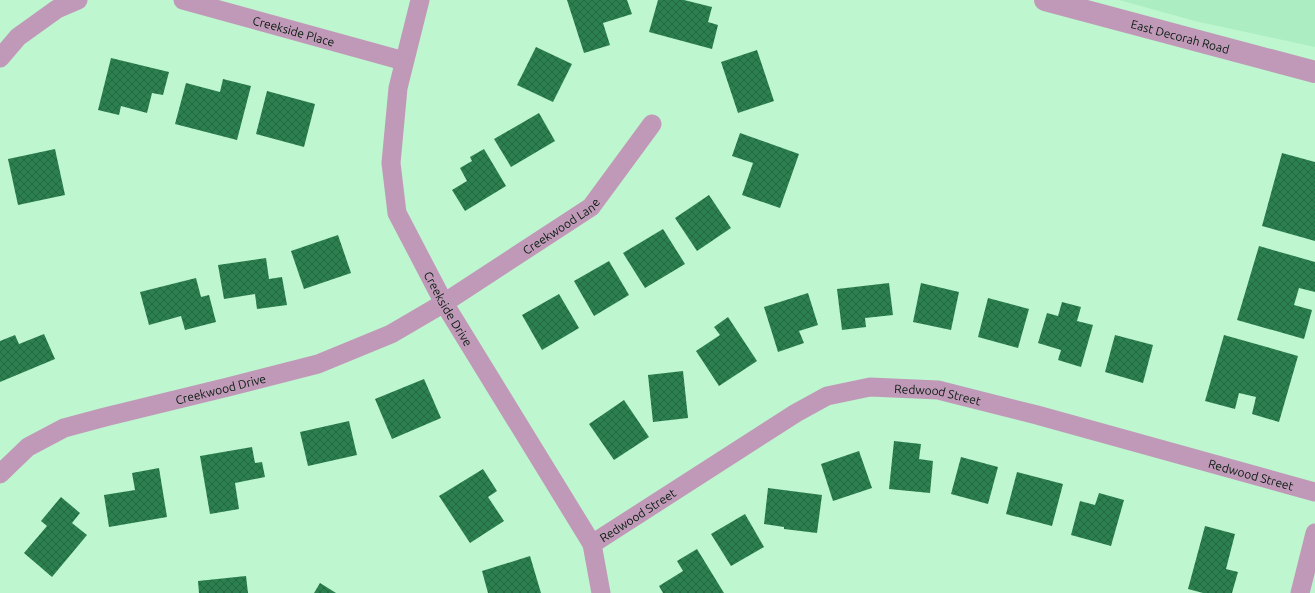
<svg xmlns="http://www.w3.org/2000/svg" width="1315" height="593" viewBox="0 0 1315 593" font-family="Ubuntu,sans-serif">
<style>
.built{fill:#adedc2}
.building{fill:url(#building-cross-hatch)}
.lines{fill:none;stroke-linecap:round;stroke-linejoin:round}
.minor{stroke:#c199b8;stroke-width:19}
.tertiary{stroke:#c199b8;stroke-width:22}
.labels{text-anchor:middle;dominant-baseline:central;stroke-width:3;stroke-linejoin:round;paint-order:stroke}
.street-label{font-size:12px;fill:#061b0e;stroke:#dcfee6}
</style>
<defs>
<pattern id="building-cross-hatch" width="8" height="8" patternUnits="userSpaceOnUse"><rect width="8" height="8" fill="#2c8050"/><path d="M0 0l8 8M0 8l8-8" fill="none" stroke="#246841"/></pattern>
</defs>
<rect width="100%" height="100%" fill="#bef6d0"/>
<!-- built -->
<path class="built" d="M1119,0H1315V47L1195,21Z"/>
<!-- building -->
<g class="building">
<path d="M567,0H627L632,14L603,23L610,45L584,53Z"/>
<path d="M658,0H684L712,7L708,22L718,25L712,49L649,32Z"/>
<path d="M536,47L572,64L553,102L517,85Z"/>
<path d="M757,50L774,101L738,113L721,62Z"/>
<path d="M111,58L169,72L163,95L152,93L147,113L121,106L119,115L98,110Z"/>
<path d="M223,79L251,86L237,140L175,124L186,83L220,92Z"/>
<path d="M267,91L315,104L304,147L256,134Z"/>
<path d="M539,113L555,141L511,167L494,139Z"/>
<path d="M740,133L799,154L780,208L742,195L753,163L732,156Z"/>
<path d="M55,149L65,195L18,205L8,159Z"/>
<path d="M484,149L506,186L465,211L452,190L467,181L460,168L472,161L470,157Z"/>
<path d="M1282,153L1315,162V241L1262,226Z"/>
<path d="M709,195L731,228L697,251L675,218Z"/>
<path d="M663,229L685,264L645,288L623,253Z"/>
<path d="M338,235L351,273L304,289L291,251Z"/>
<path d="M1259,246L1315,262V292L1299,288L1294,305L1312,310L1304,339L1237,320Z"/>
<path d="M266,258L269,279L282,277L287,305L257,309L255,294L224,299L218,265Z"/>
<path d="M609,261L629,295L594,316L574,281Z"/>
<path d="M196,278L201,297L209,295L216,322L185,330L181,316L149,325L140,292Z"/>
<path d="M889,283L893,315L865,318L866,327L842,330L837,289Z"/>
<path d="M921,283L959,292L951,330L913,322Z"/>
<path d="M808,293L818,325L799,331L804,343L778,352L764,307Z"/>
<path d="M559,294L579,328L542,350L522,315Z"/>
<path d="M988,298L1029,309L1018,348L978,337Z"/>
<path d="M1062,302L1081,307L1077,321L1093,325L1081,367L1058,360L1061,350L1038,343L1047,313L1058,316Z"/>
<path d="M728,317L757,361L719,386L696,351L720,335L714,327Z"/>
<path d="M44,334L55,359L0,382V341L15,335L19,344Z"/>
<path d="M1115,335L1153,345L1143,383L1105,372Z"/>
<path d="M1224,335L1298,356L1279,422L1252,414L1256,397L1239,393L1235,409L1205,401Z"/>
<path d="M683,371L688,418L653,422L648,375Z"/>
<path d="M424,379L441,418L392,439L375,399Z"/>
<path d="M624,400L649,437L614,460L589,424Z"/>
<path d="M349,421L357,455L308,466L300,432Z"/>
<path d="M894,441L921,444L919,459L933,461L930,493L889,489Z"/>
<path d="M252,447L255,463L262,462L265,477L235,483L239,509L210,514L200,456Z"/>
<path d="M859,451L872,488L833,501L821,464Z"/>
<path d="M961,457L998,467L988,504L951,494Z"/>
<path d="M159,468L167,517L109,527L104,495L135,490L132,473Z"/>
<path d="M483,469L497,491L488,497L504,521L470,543L439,496Z"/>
<path d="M1017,472L1063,484L1052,526L1006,514Z"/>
<path d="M768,488L822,495L817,533L784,529V527L764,524Z"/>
<path d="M1099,493L1124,500L1111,546L1071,535L1080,501L1095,505Z"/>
<path d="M61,497L80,513L72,523L87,535L52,577L24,553L47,526L41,521Z"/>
<path d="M745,514L764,547L731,566L711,534Z"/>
<path d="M1205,526L1235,534L1226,569L1238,572L1232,593H1203L1188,589Z"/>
<path d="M697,549L724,593H663L659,586L683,571L677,561Z"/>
<path d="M530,556L541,593H488L482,571Z"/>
<path d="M246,576L248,593H199L198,581Z"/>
<path d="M320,583L336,593H314Z"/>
</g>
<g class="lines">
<!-- minor -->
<g class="minor">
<path id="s1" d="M183,0L404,61"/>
<path id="s2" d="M420,0L398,88L391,163L397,213L444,303L592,544L601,593"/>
<path d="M0,58L18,37L57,9L78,0"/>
<path id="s3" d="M0,474L28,447L64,428L105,417L228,387L318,364L391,334L444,303L591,207L652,124"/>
<path id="s4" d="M592,544L796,413L827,396L870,387L938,390L1037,415L1315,492"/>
<path d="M1300,593L1315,533"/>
</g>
<!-- tertiary -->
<path class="tertiary" id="s5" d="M1045,0L1315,72"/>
</g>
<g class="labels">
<!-- street labels -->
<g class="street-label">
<text stroke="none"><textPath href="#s1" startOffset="115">Creekside Place</textPath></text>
<text stroke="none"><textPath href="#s5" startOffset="140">East Decorah Road</textPath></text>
<text stroke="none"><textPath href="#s3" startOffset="622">Creekwood Lane</textPath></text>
<text stroke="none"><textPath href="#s2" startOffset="325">Creekside Drive</textPath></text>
<text stroke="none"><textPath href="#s3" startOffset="241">Creekwood Drive</textPath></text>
<text stroke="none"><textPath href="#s4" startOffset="390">Redwood Street</textPath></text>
<text stroke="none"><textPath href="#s4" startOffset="714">Redwood Street</textPath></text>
<text stroke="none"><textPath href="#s4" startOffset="54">Redwood Street</textPath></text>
</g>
</g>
</svg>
